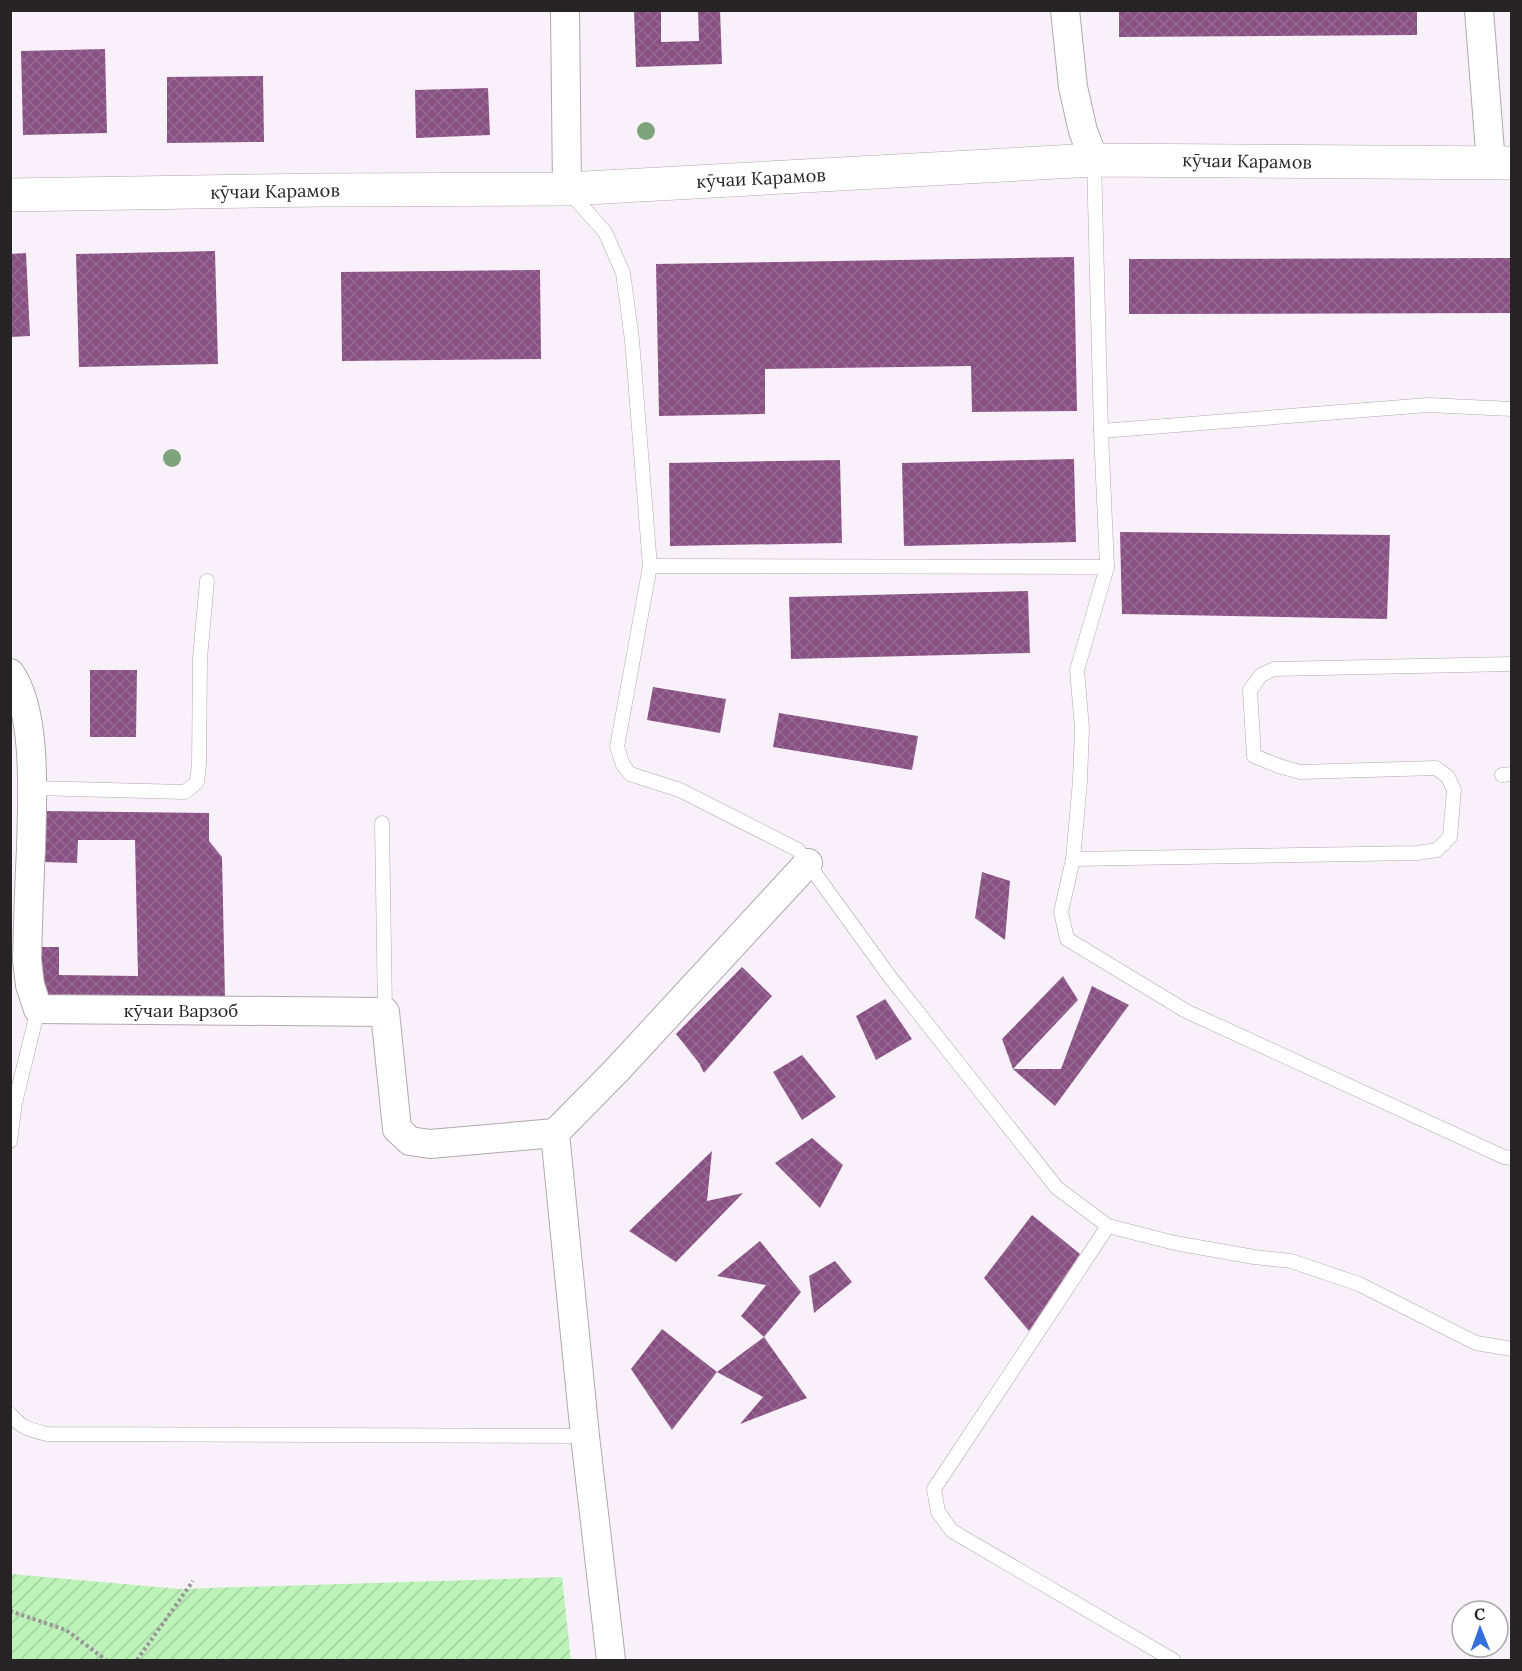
<svg xmlns="http://www.w3.org/2000/svg" width="1522" height="1671" viewBox="0 0 1522 1671" font-family="Lora,serif">
<style>
.garden{fill:url(#garden-furrows)}
.building{fill:url(#building-cross-hatch)}
.lines{fill:none;stroke-linecap:round;stroke-linejoin:round}
.lane-casing{stroke:#b0a8af;stroke-width:15}
.street-casing{stroke:#b0a8af;stroke-width:30}
.secondary-casing{stroke:#b0a8af;stroke-width:34}
.path{stroke:#9a9499;stroke-width:4;stroke-dasharray:3 3;stroke-linecap:butt}
.lane{stroke:#fff;stroke-width:14}
.street{stroke:#fff;stroke-width:28}
.secondary{stroke:#fff;stroke-width:33}
.tree{fill:#7ca37c}
.labels{text-anchor:middle;dominant-baseline:central;stroke-width:6;stroke-linejoin:round;paint-order:stroke}
.street-label{font-size:18px;fill:#272426;stroke:#fff}
</style>
<defs>
<pattern id="garden-furrows" width="10" height="10" patternUnits="userSpaceOnUse" patternTransform="scale(1.5)"><rect width="10" height="10" fill="#bdf3b9"/><path d="M-1 1l2-2M0 10L10 0M9 11l2-2" fill="none" stroke="#a2d09f"/></pattern>
<pattern id="building-cross-hatch" width="8" height="8" patternUnits="userSpaceOnUse" patternTransform="scale(1.5)"><rect width="8" height="8" fill="#895084"/><path d="M0 0l8 8M0 8l8-8" fill="none" stroke="#966b92"/></pattern>
</defs>
<rect width="100%" height="100%" fill="#f9f1f9"/>
<!-- garden -->
<path class="garden" d="M11,1574L180,1589L562,1577L571,1660H11Z"/>
<!-- building -->
<g class="building">
<path d="M634,10H661V42L699,41L698,10H720L722,64L636,67Z"/>
<path d="M1119,10H1417V35L1119,37Z"/>
<path d="M105,49L107,133L23,135L21,51Z"/>
<path d="M263,76L264,142L167,143V77Z"/>
<path d="M488,88L490,135L416,138L415,90Z"/>
<path d="M215,251L218,364L79,367L76,254Z"/>
<path d="M26,253L30,336L10,337V254Z"/>
<path d="M1074,257L1077,411L972,412L971,366L765,369V414L659,416L656,264Z"/>
<path d="M1512,258V313L1129,314V259Z"/>
<path d="M540,270L541,359L342,361L341,272Z"/>
<path d="M1074,459L1076,542L904,546L902,463Z"/>
<path d="M840,460L842,543L670,546L669,463Z"/>
<path d="M1120,532L1390,535L1387,619L1122,614Z"/>
<path d="M1028,591L1030,653L791,659L789,597Z"/>
<path d="M90,670H137L136,737H90Z"/>
<path d="M653,687L726,699L720,733L647,720Z"/>
<path d="M779,713L918,736L912,770L773,747Z"/>
<path d="M45,811L209,813V841L222,857L225,997L57,1002L34,986L33,947H59V975L138,976L135,840H78L77,863L44,862Z"/>
<path d="M982,872L1010,881L1005,940L975,918Z"/>
<path d="M742,967L772,996L704,1073L699,1063L676,1034Z"/>
<path d="M1063,976L1078,1000L1013,1069L1002,1039Z"/>
<path d="M1092,986L1129,1005L1055,1106L1013,1069H1061Z"/>
<path d="M885,999L912,1039L876,1060L856,1016Z"/>
<path d="M802,1055L836,1097L802,1120L773,1072Z"/>
<path d="M812,1138L843,1165L820,1208L775,1163Z"/>
<path d="M712,1151L707,1201L743,1193L676,1262L629,1231Z"/>
<path d="M1032,1215L1080,1254L1029,1331L984,1278Z"/>
<path d="M760,1241L801,1292L764,1337L741,1316L766,1285L717,1276Z"/>
<path d="M835,1261L852,1282L814,1313L809,1276Z"/>
<path d="M662,1329L717,1372L672,1430L631,1369Z"/>
<path d="M764,1337L807,1398L740,1424L763,1397L717,1372Z"/>
</g>
<g class="lines">
<!-- lane casing -->
<g class="lane-casing">
<g id="lane">
<path d="M1094,160L1101,431L1107,567L1077,670L1082,728L1080,781L1073,859L1061,912L1067,939L1186,1011L1504,1157L1512,1158"/>
<path d="M570,193L605,232L623,273L632,340L650,566L617,747L623,765L630,774L680,790L798,850L890,977L1057,1188L1108,1226L1175,1243L1254,1257L1291,1261L1359,1284L1476,1343L1512,1349"/>
<path d="M1101,431L1428,405L1512,409"/>
<path d="M650,566L1107,567"/>
<path d="M1502,775L1512,774"/>
<path d="M33,788L185,792L197,782L199,764L200,658L207,581"/>
<path d="M382,823L385,1012"/>
<path d="M1073,859L1417,853L1437,850L1450,837L1454,790L1448,777L1436,768L1300,772L1279,766L1254,756L1250,690L1261,675L1274,669L1512,664"/>
<path d="M10,1141L15,1103L38,1009"/>
<path d="M1108,1226L934,1489L938,1512L952,1531L1173,1660"/>
<path d="M10,1414C21,1428 31,1430 47,1434L585,1436"/>
</g>
</g>
<!-- street casing -->
<g class="street-casing">
<g id="street">
<path d="M565,10L567,189"/>
<path d="M1065,10L1073,87L1083,131L1094,160"/>
<path d="M1479,10L1491,164"/>
<path d="M10,673C38,712 32,802 31,849C29,886 28,923 27,960L30,985L38,1009L385,1012L397,1129L410,1141L430,1144L555,1133"/>
<path d="M611,1660L585,1436L555,1133L616,1071L808,863"/>
</g>
</g>
<!-- secondary casing -->
<g class="secondary-casing">
<path id="secondary" d="M10,195L321,190L567,189L1094,160L1512,163"/>
</g>
<!-- path -->
<g class="path">
<path d="M10,1611L66,1630L106,1660"/>
<path d="M137,1660L193,1581"/>
</g>
<!-- lane -->
<use href="#lane" class="lane"/>
<!-- street -->
<use href="#street" class="street"/>
<!-- secondary -->
<use href="#secondary" class="secondary"/>
</g>
<!-- trees -->
<g class="tree">
<circle cx="646" cy="131" r="9"/>
<circle cx="172" cy="458" r="9"/>
</g>
<g class="labels">
<!-- street labels -->
<g class="street-label">
<text transform="translate(1247 161) rotate(1)">кӯчаи Карамов</text>
<text transform="translate(761 178) rotate(-3)">кӯчаи Карамов</text>
<text transform="translate(275 191) rotate(-1)">кӯчаи Карамов</text>
<text x="181" y="1010">кӯчаи Варзоб</text>
</g>
</g>
<!-- border -->
<rect width="1522" height="1671" fill="none" stroke="#272426" stroke-width="24"/>
<!-- north arrow -->
<g transform="translate(1480 1629) rotate(359)"><circle r="28" fill="#ffffff" stroke="#a9a7a8" stroke-width="1.5"/>
<path d="M0-4.5L10 22L0 15L-10 22Z" fill="#356fdd"/>
<text y="-9" font-size="16" font-weight="bold" text-anchor="middle" fill="#272426">С</text>
</g>
</svg>
